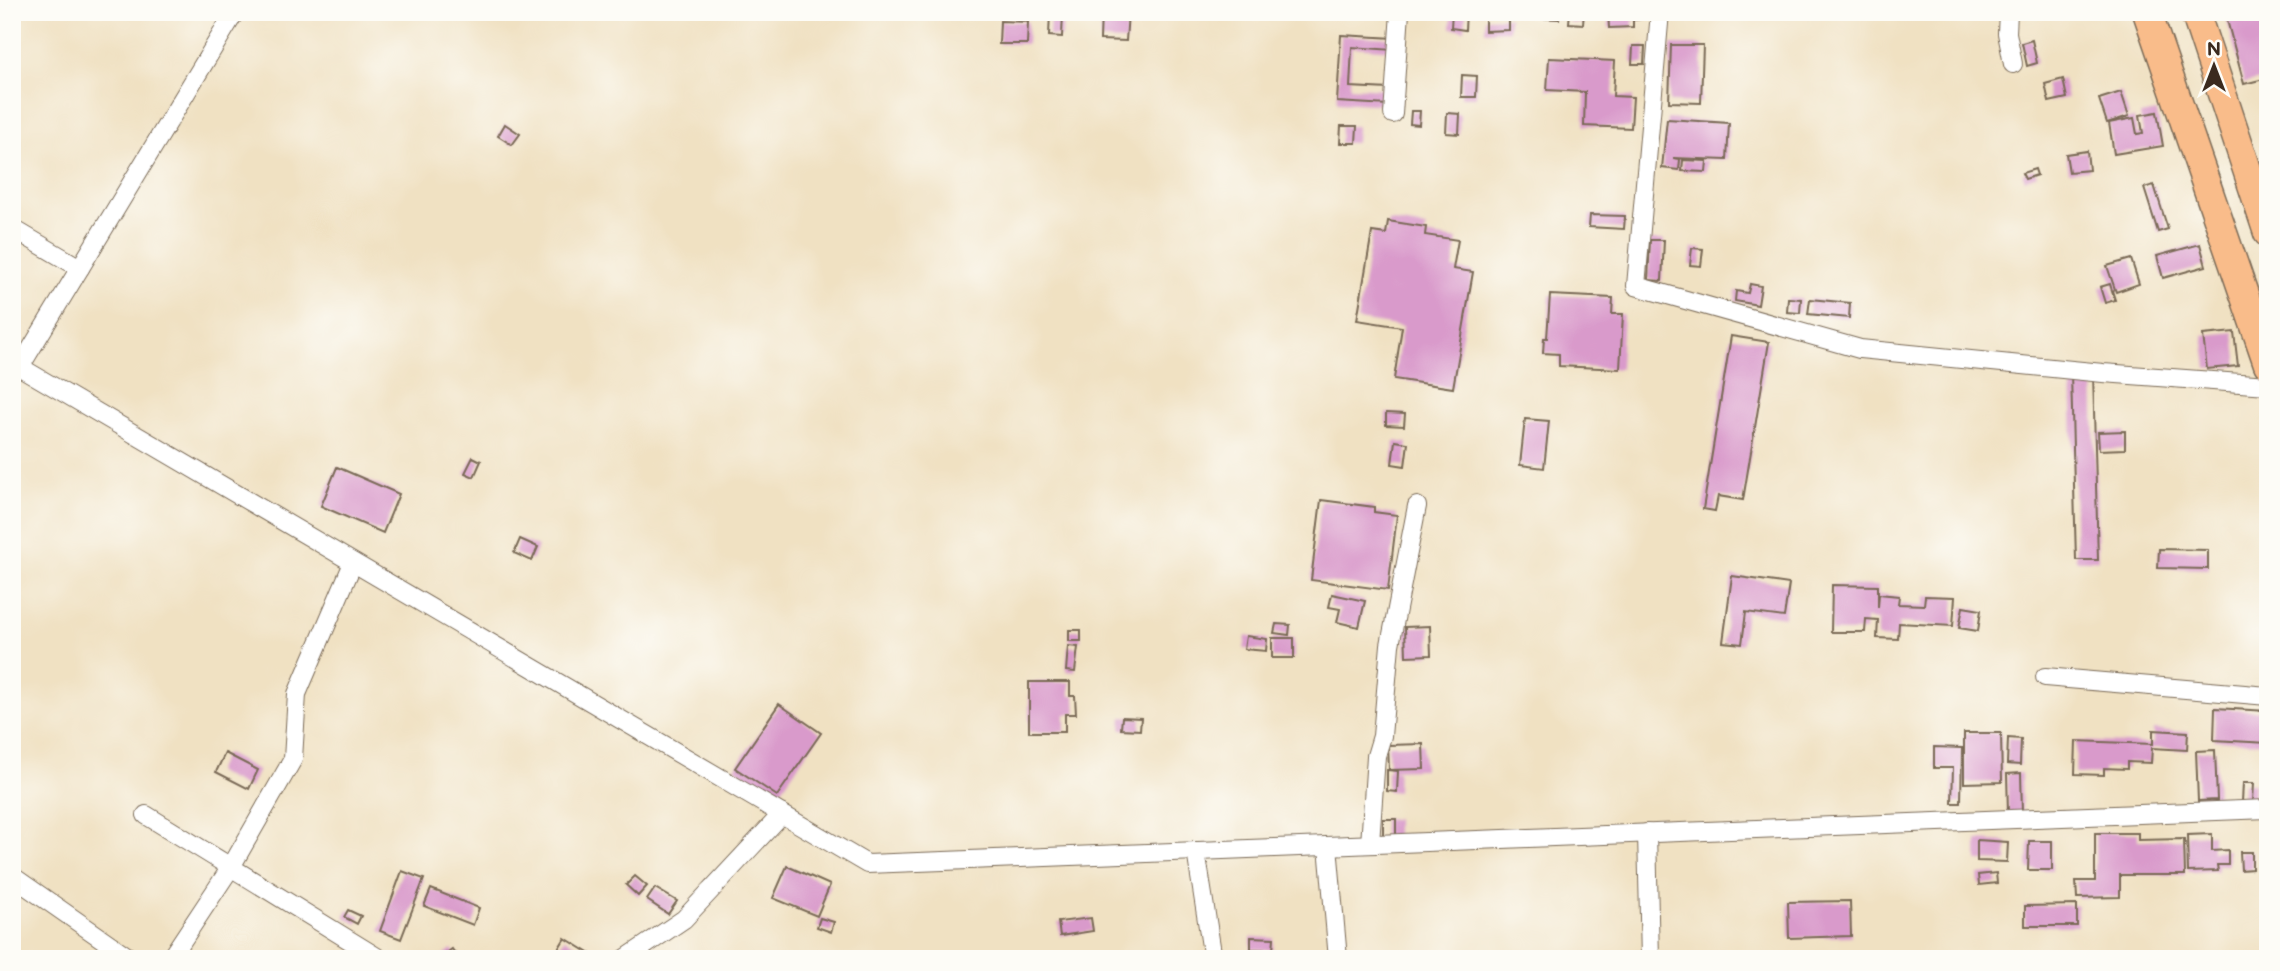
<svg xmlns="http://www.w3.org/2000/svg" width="2280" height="971" viewBox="0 0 2280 971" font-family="'Balsamiq Sans',sans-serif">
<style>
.building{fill:#d99acb}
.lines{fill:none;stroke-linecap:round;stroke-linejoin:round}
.minor-casing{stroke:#7a6a57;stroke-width:20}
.primary-casing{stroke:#7a6a57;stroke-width:31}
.minor{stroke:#fff;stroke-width:18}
.primary{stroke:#f9bc8a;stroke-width:28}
</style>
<rect width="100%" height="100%" fill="#fdfcf7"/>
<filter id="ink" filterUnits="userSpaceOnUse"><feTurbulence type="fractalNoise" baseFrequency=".0143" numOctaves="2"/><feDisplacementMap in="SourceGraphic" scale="14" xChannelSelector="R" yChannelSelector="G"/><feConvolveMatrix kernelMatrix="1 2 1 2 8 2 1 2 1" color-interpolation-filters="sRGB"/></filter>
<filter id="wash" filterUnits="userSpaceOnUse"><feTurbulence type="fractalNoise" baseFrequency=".00686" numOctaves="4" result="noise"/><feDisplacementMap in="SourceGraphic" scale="28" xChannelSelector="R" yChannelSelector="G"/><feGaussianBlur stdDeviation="1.57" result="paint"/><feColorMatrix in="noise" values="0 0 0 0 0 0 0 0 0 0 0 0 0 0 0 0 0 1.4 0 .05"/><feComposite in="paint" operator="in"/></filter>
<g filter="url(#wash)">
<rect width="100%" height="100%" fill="#f0e1c2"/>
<g id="blocks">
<!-- building -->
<g class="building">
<path d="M1050,12H1063L1062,37L1049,36Z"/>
<path d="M1101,12H1128L1126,41L1100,40Z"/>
<path d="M1175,12H1199V17L1175,16Z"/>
<path d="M1452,12H1466L1465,30L1451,28Z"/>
<path d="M1540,12H1560L1559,19L1540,18Z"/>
<path d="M1570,12H1584L1583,24L1569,23Z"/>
<path d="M1608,12H1641V19L1633,20V27L1609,28Z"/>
<path d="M2252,12H2268V78L2244,84L2227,20Z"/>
<path d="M1509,17V30L1485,31V18Z"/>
<path d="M1000,21L1028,22L1027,44H999Z"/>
<path d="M1341,35L1394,38L1393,50L1352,47L1350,87L1389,89L1388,105L1337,102Z"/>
<path d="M2032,40L2037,63L2027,66L2022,43Z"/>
<path d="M1671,45H1703L1701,103L1669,102Z"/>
<path d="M1633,46H1645L1644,64H1632Z"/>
<path d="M1549,58L1615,61L1613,96L1633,97L1631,128L1584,126L1585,92L1547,90Z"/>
<path d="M1462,75L1477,76L1476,97H1461Z"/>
<path d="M2063,79L2067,98L2049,102L2045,84Z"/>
<path d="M2121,92L2129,116L2107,123L2099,99Z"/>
<path d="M1411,111H1420L1419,125L1410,124Z"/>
<path d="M2157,112L2163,146L2114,154L2109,123L2134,118L2137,134L2143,133L2140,115Z"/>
<path d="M1447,113L1460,114L1459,134L1446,133Z"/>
<path d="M1667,119L1729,123L1727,160L1673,158L1680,159L1679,170L1662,168Z"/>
<path d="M505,124L520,134L512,145L498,136Z"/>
<path d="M1341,126H1357L1356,143H1340Z"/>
<path d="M2087,151L2089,170L2069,172L2066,154Z"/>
<path d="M1683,160L1707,161L1706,172L1682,171Z"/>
<path d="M2035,169L2037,175L2025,179L2022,173Z"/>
<path d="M2154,185L2168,229L2158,232L2144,188Z"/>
<path d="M1590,215L1625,216L1624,229L1589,227Z"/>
<path d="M1388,221L1426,227L1425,235L1458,240L1453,269L1473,272L1453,388L1394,379L1402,327L1357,320L1372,232L1386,234Z"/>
<path d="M1650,240H1664L1662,281L1648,280Z"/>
<path d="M2200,244L2206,266L2163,278L2157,256Z"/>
<path d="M1692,248L1703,249L1701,266L1690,265Z"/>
<path d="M2131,259L2139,284L2116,292L2107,266Z"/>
<path d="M1750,284L1761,286L1758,305L1735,301L1736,291L1748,293Z"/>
<path d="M2110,284L2115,300L2105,303L2100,287Z"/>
<path d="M1550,295L1613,298L1612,314H1623L1620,369L1559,366V354L1543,353L1544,338H1547Z"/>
<path d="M1788,298L1801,299L1800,313L1787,312Z"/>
<path d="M1810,299L1850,303L1849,318L1808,314Z"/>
<path d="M2234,332L2238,366L2207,369L2203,335Z"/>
<path d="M1731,336L1769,342L1743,500L1718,496L1715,511L1703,509Z"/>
<path d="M2093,372L2098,560H2076L2071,373Z"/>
<path d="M1386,413L1405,414L1404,426L1386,425Z"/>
<path d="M1525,419L1549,421L1544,468L1520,465Z"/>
<path d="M2125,431V449L2099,450L2098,432Z"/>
<path d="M1395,441L1408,443L1405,466L1392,464Z"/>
<path d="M473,457L481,461L474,477L465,473Z"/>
<path d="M337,467L399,494L383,533L321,506Z"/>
<path d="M1321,500L1374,507V512L1397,515L1388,590L1311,580Z"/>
<path d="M520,539L538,547L532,561L514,553Z"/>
<path d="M2159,549L2208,550V569L2158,568Z"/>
<path d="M1732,576L1789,584L1784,617L1746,612L1742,644L1723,642Z"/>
<path d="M1832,585L1878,586V607L1879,594L1899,596L1898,604L1924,605L1925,596L1955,597L1953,626L1899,623L1898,639L1877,638L1878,620L1866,619L1865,632H1831Z"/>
<path d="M1332,594L1365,601L1359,627L1337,622L1340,609L1329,607Z"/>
<path d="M1963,607L1981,610L1978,631L1959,628Z"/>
<path d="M1276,624L1290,625L1289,635L1274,633Z"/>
<path d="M1430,626L1431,655L1406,656L1405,627Z"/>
<rect x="1069" y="630" width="12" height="11"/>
<path d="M1246,636L1267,639L1266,651L1244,649Z"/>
<rect x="1272" y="638" width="22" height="20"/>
<path d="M1068,646L1078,647L1075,672L1066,671Z"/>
<path d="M1029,682H1070V696H1075L1076,714H1065V732H1029Z"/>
<path d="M779,704L821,733L777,796L735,768Z"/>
<path d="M2215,708L2268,711V743L2214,740Z"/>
<path d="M1122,717L1141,718L1140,730L1121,729Z"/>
<path d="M2153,730L2188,732L2187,750L2152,748L2151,763L2127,762V769L2104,768V775L2075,774L2076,741L2153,744Z"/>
<path d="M1964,733H2001L2002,782L1964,783Z"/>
<path d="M2008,738L2021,739L2020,765L2007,764Z"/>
<path d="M1423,744L1424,769L1389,770L1388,745Z"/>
<path d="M1934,747L1962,748L1961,803H1952L1953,768H1934Z"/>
<path d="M2215,750L2217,800L2198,801L2196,751Z"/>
<path d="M225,753L258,770L249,789L216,772Z"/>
<path d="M1387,770L1398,771L1397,792L1387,791Z"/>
<path d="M2021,773L2022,813H2008L2007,774Z"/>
<path d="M2243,783H2254L2253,802H2242Z"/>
<rect x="1383" y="819" width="13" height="18"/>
<path d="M2095,833H2138V840L2184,839L2185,875H2120V897L2077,898L2076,881H2095Z"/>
<path d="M2212,834V851L2228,850V865H2217L2218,871L2188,872L2187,835Z"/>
<path d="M1977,840L2008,842L2007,862L1977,861Z"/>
<path d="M2029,841H2052V870H2028Z"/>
<path d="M2240,852H2252V869L2241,870Z"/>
<path d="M787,866L830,885L817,916L773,898Z"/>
<path d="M402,871L424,879L401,939L380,931Z"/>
<path d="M1996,873L1997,883L1979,885L1978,875Z"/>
<path d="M635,876L647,886L638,896L626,885Z"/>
<path d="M655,888L677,901L668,914L647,900Z"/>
<path d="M431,889L479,908L473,925L424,906Z"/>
<path d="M1850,901L1851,936L1789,938L1788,902Z"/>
<path d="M2077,905V926H2025V906Z"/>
<path d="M348,910L361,916L357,924L344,917Z"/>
<path d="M820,918L834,922L831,932L817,927Z"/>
<path d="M1091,918L1093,931L1060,936L1058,922Z"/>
<path d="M1251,937L1274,938L1273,950L1251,949Z"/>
<path d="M565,938L599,959H552Z"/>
<path d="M452,949L459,959H443L441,957Z"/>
</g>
</g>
</g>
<g filter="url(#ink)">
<use href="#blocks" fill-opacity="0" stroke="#7a6a57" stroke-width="2"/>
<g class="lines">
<!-- minor casing -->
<g class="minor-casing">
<g id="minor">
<path d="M235,12L20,367L867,864L2268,809"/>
<path d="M1660,12L1636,286L1860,349L2103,373L2268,385"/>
<path d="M2008,12L2007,33L2013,64"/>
<path d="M1393,114L1400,12"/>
<path d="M12,228L80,268"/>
<path d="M2045,677L2268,696"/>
<path d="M146,815L380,959"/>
<path d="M1647,833L1650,959"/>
<path d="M1370,844L1376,756L1382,736L1390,645L1417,506"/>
<path d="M1328,846L1338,959"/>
<path d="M1196,851L1213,959"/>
<path d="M12,876L131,959"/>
<path d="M170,959L231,867L293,759L297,694L353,563"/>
<path d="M625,959L684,919L782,814"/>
</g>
</g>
<!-- primary casing -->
<g class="primary-casing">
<g id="primary">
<path d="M2147,12L2268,364"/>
<path d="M2195,12L2268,233"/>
</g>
</g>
<!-- minor -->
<use href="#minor" class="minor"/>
<!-- primary -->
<use href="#primary" class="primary"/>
</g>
</g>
<!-- margin -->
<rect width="2280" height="971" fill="none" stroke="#fdfcf7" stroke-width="42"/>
<!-- north arrow -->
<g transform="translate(2214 66)" stroke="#fdfcf7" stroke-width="5" paint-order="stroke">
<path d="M0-5L12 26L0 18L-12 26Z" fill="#3b2a1e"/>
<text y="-10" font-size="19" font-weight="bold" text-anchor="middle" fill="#3b2a1e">N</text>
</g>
</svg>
